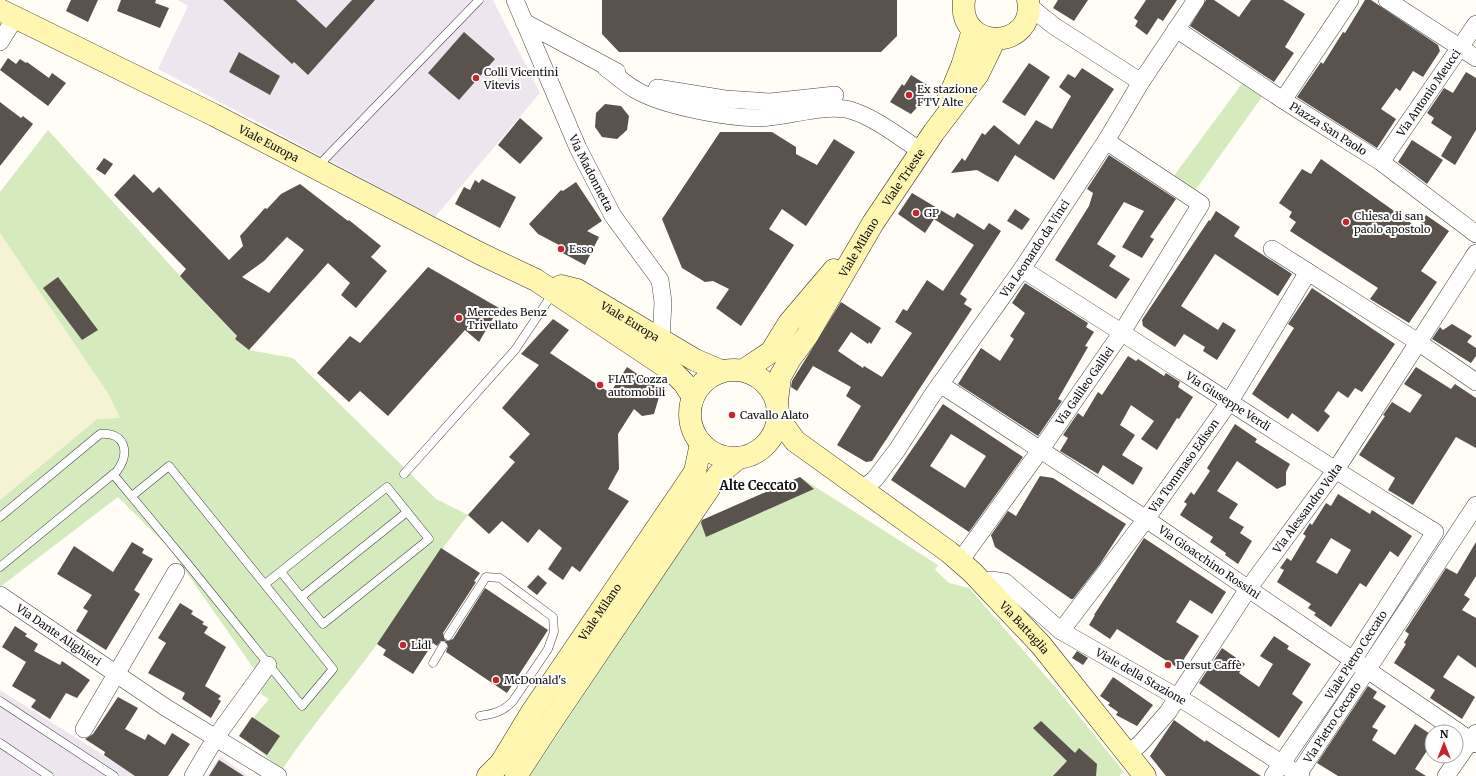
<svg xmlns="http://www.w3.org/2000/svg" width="1476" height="776" viewBox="0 0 1476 776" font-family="Merriweather,serif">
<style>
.industrial{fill:#eee6ef}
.farmland{fill:#f6f3d4}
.green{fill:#d5ebbd}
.building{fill:#5a524d;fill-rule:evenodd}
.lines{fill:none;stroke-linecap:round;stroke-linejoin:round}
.lane-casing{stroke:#444;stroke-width:9}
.street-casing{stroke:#444;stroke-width:18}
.secondary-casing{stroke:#333;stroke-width:23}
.lane{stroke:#fff;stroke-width:8}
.street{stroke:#fff;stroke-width:17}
.secondary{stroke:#fff6b0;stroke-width:22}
.poi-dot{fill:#c4262e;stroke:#fff;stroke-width:1.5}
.labels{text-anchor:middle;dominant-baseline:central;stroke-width:4;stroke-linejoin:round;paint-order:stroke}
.poi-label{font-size:11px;fill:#111;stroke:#fff;text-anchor:start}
.street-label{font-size:11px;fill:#111;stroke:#fff}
.quarter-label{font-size:13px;font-weight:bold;fill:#111;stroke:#fff}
</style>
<rect width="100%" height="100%" fill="#fffdf5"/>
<!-- industrial -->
<g class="industrial">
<path d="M178,0H493L540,93L435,217L158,69L188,6Z"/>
<path d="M0,690L137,776H0Z"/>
<path d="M220,756L248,776H207Z"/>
</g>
<!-- farmland -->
<path class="farmland" d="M0,233L109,395L120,418L97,419L0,500Z"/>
<!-- green -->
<g class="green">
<path d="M1247,77L1267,90L1194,192L1173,177Z"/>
<path d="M48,130L180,276L237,337L235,339L249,350L293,358L436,499L468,515C435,556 408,601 377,644C346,687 311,726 282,770L240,734L269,699L262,695L259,676L170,549L118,497L0,587V500L97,419L120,418L109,395L0,233V192Z"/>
<path d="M800,477L938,565L935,570L949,583L969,588L1057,689L1124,772L1119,776H530L700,521Z"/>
</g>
<!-- building -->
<g class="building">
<path d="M71,0H98L88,22L66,11Z"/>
<path d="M121,0H156L155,3L169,8L160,28L117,11Z"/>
<path d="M223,0H296L326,28L352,0H375L308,75L294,62L292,64Z"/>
<path d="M602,0H897V36L881,52H619L602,34Z"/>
<path d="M1058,0H1088L1074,21L1053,8Z"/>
<path d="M1146,0H1177L1163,21L1158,18L1147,35L1135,26L1138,21L1134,18Z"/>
<path d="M1206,0H1214L1239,17L1251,0H1283L1305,14L1285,47L1294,53L1274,82L1190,26Z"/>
<path d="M1365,0H1371L1438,45L1440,51L1423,77L1413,71L1400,91L1396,88L1381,109L1396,119L1377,148L1297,97L1321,62L1323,64L1343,32L1345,33Z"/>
<path d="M464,32L495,59L459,100L428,73Z"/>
<path d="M239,52L280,76L270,95L229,72Z"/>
<path d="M8,58L16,64L20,59L26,63L27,62L49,78L52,73L66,83L48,106L0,70Z"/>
<path d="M1029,63L1050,77L1025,116L1002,102Z"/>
<path d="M1082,68L1114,89L1054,180L1015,155L998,182L977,170L951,173L962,158L965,161L982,133L985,135L994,125L1019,145L1036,120L1052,129L1071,96L1059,87L1068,74L1075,78Z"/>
<path d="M1466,72L1476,78V130L1455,165L1441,156L1452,137L1431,123L1434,118L1427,113L1444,88L1453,93Z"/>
<path d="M911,75L927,85L924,90L923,101L911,114L890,102L902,84L904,86Z"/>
<path d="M0,102L21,118L23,116L33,124L0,166Z"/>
<path d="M605,104L621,106L629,116L627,130L617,139L602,137L595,127L596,113Z"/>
<path d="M520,118L543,138L520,164L498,145Z"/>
<path d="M720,132H772L796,147V154L817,165L834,139L855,152L806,226L782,209L769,229L794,245L741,326L716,308L729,289L713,281L705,282L682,268L662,219Z"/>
<path d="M1412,140L1443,160L1427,184L1398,162Z"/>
<path d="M1109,155L1176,199L1150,237L1154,239L1142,258L1122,247L1144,211L1124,202L1097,244L1116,256L1109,266L1130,279L1116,299L1055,260L1089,206L1093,193L1087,189Z"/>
<path d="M104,158L113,164L105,175L96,169Z"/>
<path d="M1321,159L1418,228L1426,215L1449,231L1421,271L1437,282L1409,323L1370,299L1378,288L1290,231L1296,222L1289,217L1292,212L1279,203L1302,169L1311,174Z"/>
<path d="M134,174L153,193L159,187L229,260L243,246L240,236L265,208L267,209L281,194L300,184L348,221L349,220L381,246L371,257L387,271L356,308L341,295L350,283L328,263L249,350L235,339L237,336L180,276L186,269L114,195ZM287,237L304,250L269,293L242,277L264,261Z"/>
<path d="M482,179L516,197L500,228L455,204L464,187L470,190L475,180L479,183Z"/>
<path d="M576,182L602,221L587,231L599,237L585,265L557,250L559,245L538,234L529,224L561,190L563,191Z"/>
<path d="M912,193L954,218L957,213L984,230L989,223L1001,231L960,294L967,299L964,304L972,309L872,461L866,462L837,445L861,406L846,396L851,387L813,366L797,391L791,387L792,381L841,302L881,328L871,344L869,342L868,344L851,332L838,351L863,368L864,366L882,377L912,333L895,322L903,309L907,311L927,280L943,291L974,245L934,219L925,233L898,214Z"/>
<path d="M1015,209L1030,219L1022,230L1007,221Z"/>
<path d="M1216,211L1240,227L1234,236L1292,274L1278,296L1215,254L1181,306L1218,330L1223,322L1236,330L1217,360L1203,351L1205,347L1184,334L1175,347L1143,326L1142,320L1209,220L1210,221Z"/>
<path d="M428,267L499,308L479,342L465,330L388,416L360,391L349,402L317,373L350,336L360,343Z"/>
<path d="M58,277L98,330L82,340L43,288Z"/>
<path d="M1025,283L1088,323L1086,327L1094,332L1085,346L1088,347L1058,399L1062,401L1038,436L958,384L981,348L1000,361L1014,339L1010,336L1025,313L1012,303Z"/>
<path d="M1312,288L1395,344L1362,392L1355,388L1348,398L1338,391L1324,411L1330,416L1318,432L1292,413L1288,419L1252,394L1294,328L1288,324Z"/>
<path d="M553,319L569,330L550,353L610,393L627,367L661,390L654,414L642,416L634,409L618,434L619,469L608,489L629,501L580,572L572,566L563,580L548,569L562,548L539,529L528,543L502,521L489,534L468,515L515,462L509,457L530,434L502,408L539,365L521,354Z"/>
<path d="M1452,324L1472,336L1467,342L1476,348V356L1471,363L1432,339L1440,327L1443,330Z"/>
<path d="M1128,356L1136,361L1138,359L1164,376L1166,373L1180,382L1178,387L1193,397L1179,419L1177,418L1157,450L1141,439L1154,421L1131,405L1120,425L1135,435L1122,455L1143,468L1133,485L1103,465L1098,474L1060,451L1068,438L1063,435L1078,413L1083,417L1098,392L1102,395Z"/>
<path d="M1416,367L1451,389L1455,384L1476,398V448L1456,437L1413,505L1388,490L1395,478L1359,455L1385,416L1383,415L1392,402L1410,413L1422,395L1404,384Z"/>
<path d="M943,404L1023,457L969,532L891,480ZM951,434L986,456L965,488L930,466Z"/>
<path d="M1235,424L1257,439L1255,442L1290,464L1286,472V485L1277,489L1237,461L1217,491L1238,504L1229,518L1244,527L1240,533L1252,541L1238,564L1225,555L1226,553L1210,542L1213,537L1180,515L1187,504L1184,502L1191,492L1194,495L1210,471L1207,468Z"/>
<path d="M1040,476L1053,478L1126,524L1100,564L1073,599H1071L995,547L991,535L1008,511L1016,516Z"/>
<path d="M800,477L814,489L706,537L701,523L702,520Z"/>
<path d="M1338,494L1370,514L1372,510L1412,536L1398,557L1390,551L1366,587L1360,583L1331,627L1314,615L1316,613L1308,608L1311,604L1277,582L1284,570L1280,568L1287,558L1291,561L1306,536L1303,534L1310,523L1312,525L1326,503L1331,506ZM1331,538L1351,550L1337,574L1316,562Z"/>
<path d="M1144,538L1226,592L1212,614L1190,600L1176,622L1199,636L1178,668L1117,629L1110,639L1089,625L1095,615H1094Z"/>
<path d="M132,542L144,549L142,553L153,559L134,590L140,594L106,650L76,631L88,611L83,608L92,595L57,574L74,546L113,572Z"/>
<path d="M1476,542V576L1464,595L1470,599L1462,610L1476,618V668L1458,655L1443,677L1475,697L1462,719L1430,698L1435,690L1394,663L1406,644L1404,643L1409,634L1405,631L1446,568L1457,574Z"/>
<path d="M441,548L480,573L474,581L476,582L443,633L445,640L448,641L453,639L485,588L548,630L507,693L446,652L448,646L445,641H441L437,646L433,643L413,674L383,655L386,650L377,644Z"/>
<path d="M538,575L547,583L537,595L527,587Z"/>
<path d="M180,603L193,611L191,614L204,622L202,624L208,627L204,633L226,647L205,686L221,696L218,699L221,701L211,718L182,699L185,693L148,673L166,643L158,638Z"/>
<path d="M15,626L27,634L25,636L38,644L34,651L60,665L62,661L90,680L77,698L66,693L50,719L31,707L36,700L12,686L26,662L2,647Z"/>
<path d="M1274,636L1289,646L1287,649L1311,664L1292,694L1303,702L1279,738L1199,683L1222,648L1245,664L1239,673L1259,687L1273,664L1260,656Z"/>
<path d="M1077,651L1088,658L1083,665L1072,658Z"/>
<path d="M1113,677L1153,705L1137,726L1116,715L1118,712L1108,705L1110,703L1100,696Z"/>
<path d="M1368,686L1377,692L1373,698L1386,706L1372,727L1378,730L1372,740L1395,755L1415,724L1432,735V743L1415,769L1426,776H1338L1317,763Z"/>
<path d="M118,697L138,708L125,729L145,740L148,734L165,745L172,733L190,744L168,776H135L104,755L105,752L85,739L93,734Z"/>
<path d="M252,717L280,736L267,755L239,736Z"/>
<path d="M1174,720L1205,742L1206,740L1261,776H1166L1150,756Z"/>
<path d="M1041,721L1075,753L1079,748L1097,764L1096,776H1053L1067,761L1033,728Z"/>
<path d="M219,760L244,776H209Z"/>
</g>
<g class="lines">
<!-- lane casing -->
<g class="lane-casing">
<g id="lane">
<path d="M317,167L479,0"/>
<path d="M113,474L187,563L302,706L333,669L169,466L132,496"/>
<path d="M404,474L515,350L553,293"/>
<path d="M0,517L100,434C126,432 130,453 117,471L0,567"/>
<path d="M265,584L387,487L429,539L323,624L281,572"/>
<path d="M301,597L407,512"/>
<path d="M448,636L486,577L500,578L553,617L554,632L548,649L513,701C504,711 494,714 480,716"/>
<path d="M433,663L443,646"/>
<path d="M0,701L114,776"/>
<path d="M0,743L49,776"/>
</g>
</g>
<!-- street casing -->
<g class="street-casing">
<g id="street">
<path id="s1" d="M515,0L578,148L613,216L660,280L663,302L661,340"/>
<path d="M1387,0L1476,58"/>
<path d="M1029,6L1054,26L1141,82"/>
<path d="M524,22L617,72"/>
<path id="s2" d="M1176,29L1283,100L1381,162L1476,234"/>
<path d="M0,42L15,18"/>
<path d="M606,68C616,75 625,84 636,90C663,106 737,121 769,117C792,115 831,103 853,111C877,119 899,137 921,151"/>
<path d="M657,88L725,99L770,102L835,95"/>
<path d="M1283,100L1350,0"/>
<path id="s3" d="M1381,162L1476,24"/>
<path d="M1272,249L1418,342L1476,382"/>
<path id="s4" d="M1022,269C1160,356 1296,447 1435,532L1353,660L1273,776"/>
<path id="s5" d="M940,384L1146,519L1476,744"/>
<path id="s6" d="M862,489L875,479L897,450L931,397L1022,269L1106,141L1141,82L1196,0"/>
<path id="s7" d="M960,561L1041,449L1122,332L1201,204L1106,141"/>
<path id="s8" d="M982,583L991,580L1005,582L1061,631L1191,705L1301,776"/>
<path id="s9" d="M0,595L165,707L278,776"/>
<path id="s10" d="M1061,631L1146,519L1230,401L1308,272"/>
<path d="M84,729L176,572"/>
<path id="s11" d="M1127,754L1140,744L1168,712L1248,589L1335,471L1476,253"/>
<path d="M193,776L216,737L268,665"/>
<path id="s12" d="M1297,776L1476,505"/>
<path d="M1446,776L1476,733"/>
</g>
</g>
<!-- secondary casing -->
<g class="secondary-casing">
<g id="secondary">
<path d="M964,0C957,53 1037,50 1028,0"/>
<path id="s13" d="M0,10L214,115L481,254L536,280L672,371L684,383L693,397"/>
<path d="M948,100L962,66L973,30"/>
<path id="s14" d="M561,286L577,290L695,360L721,371"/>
<circle cx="734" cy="414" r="44"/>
<path d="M744,370L771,352L789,323L834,270"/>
<path id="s15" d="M777,401L780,377L790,359L807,336L873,223L934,132L978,74L995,39"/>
<path id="s16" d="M779,419L795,441L949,552L972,572L1041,645L1145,776"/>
<path id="s17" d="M488,776L501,763L532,712L695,472L701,443"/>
<path d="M516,776L550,724L718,475L738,458"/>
</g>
</g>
<!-- lane -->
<use href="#lane" class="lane"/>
<!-- street -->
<use href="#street" class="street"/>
<!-- secondary -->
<use href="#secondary" class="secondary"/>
</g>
<!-- markers -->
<g class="poi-dot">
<circle cx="476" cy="78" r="4"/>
<circle cx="909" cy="95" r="4"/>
<circle cx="916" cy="213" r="4"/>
<circle cx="1346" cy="222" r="4"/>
<circle cx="561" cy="249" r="4"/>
<circle cx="459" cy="318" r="4"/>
<circle cx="600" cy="385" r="4"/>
<circle cx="732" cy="415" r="4"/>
<circle cx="403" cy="645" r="4"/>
<circle cx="1168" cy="665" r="4"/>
<circle cx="496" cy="680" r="4"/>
</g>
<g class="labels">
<!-- poi labels -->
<g class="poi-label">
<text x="484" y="72">Colli Vicentini<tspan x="484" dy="13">Vitevis</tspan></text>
<text x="917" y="89">Ex stazione<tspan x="917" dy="13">FTV Alte</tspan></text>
<text x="924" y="213">GP</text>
<text x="1354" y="216">Chiesa di san<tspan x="1354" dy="13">paolo apostolo</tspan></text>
<text x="569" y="249">Esso</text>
<text x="467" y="312">Mercedes Benz<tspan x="467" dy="13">Trivellato</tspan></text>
<text x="608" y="379">FIAT Cozza<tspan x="608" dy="13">automobili</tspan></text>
<text x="740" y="415">Cavallo Alato</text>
<text x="411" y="645">Lidl</text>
<text x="1176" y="665">Dersut Caffè</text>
<text x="504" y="680">McDonald's</text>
</g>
<!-- street labels -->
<g class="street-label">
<text stroke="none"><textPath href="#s3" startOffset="84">Via Antonio Meucci</textPath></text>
<text stroke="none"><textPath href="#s2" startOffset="182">Piazza San Paolo</textPath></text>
<text stroke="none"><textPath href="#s13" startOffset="300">Viale Europa</textPath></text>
<text stroke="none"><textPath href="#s1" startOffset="189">Via Madonnetta</textPath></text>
<text stroke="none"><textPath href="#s15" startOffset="259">Viale Trieste</textPath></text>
<text stroke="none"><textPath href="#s6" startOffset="297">Via Leonardo da Vinci</textPath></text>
<text stroke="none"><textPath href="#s15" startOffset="176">Viale Milano</textPath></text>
<text stroke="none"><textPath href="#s14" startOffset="78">Viale Europa</textPath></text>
<text stroke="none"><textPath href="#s7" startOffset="215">Via Galileo Galilei</textPath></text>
<text stroke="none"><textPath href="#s4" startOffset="245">Via Giuseppe Verdi</textPath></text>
<text stroke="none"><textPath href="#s10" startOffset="206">Via Tommaso Edison</textPath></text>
<text stroke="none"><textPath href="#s11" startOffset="306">Via Alessandro Volta</textPath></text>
<text stroke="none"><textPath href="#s5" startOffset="323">Via Gioacchino Rossini</textPath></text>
<text stroke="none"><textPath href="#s17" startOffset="199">Viale Milano</textPath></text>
<text stroke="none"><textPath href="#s16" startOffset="324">Via Battaglia</textPath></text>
<text stroke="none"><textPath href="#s9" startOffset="71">Via Dante Alighieri</textPath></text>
<text transform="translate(1356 655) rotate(-57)">Viale Pietro Ceccato</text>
<text stroke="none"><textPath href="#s8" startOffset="190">Viale della Stazione</textPath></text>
<text stroke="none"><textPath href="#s12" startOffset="64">Via Pietro Ceccato</textPath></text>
</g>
<!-- quarter labels -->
<g class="quarter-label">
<text x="758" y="485">Alte Ceccato</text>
</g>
</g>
<!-- north arrow -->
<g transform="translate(1444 744)"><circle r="19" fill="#ffffff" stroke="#a0a0a0"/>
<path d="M0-3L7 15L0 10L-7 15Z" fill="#c4262e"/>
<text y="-6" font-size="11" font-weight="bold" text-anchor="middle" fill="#111111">N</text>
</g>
</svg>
